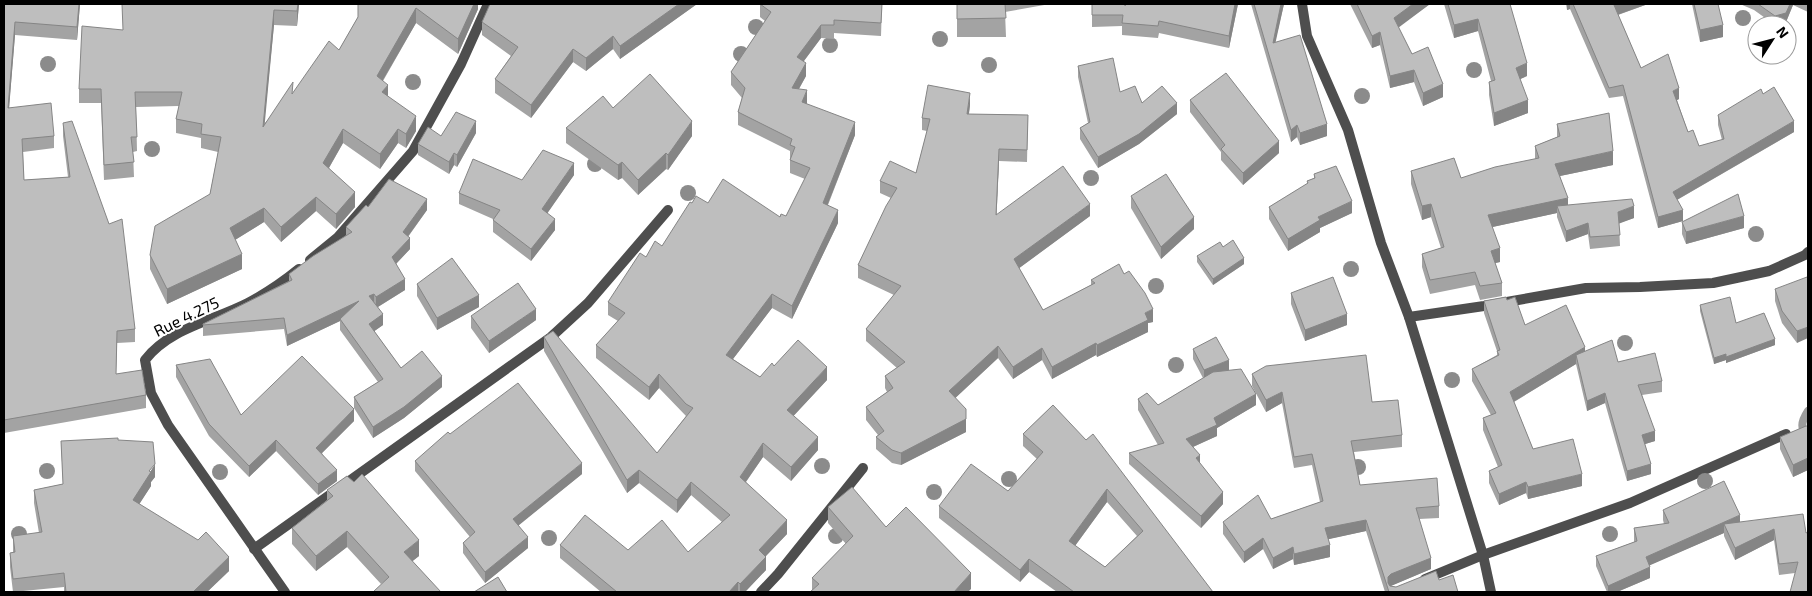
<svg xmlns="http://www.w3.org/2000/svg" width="1812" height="596" viewBox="0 0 1812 596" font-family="'Exo 2',sans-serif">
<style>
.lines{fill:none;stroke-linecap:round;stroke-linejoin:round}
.stream{stroke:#9c9c9c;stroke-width:8}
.street{stroke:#4e4e4e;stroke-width:10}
.tree{fill:#8b8b8b}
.wall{fill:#a3a3a3;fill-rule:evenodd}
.shaded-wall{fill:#858585}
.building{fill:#bebebe;stroke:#858585;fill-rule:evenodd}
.labels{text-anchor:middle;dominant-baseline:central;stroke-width:4;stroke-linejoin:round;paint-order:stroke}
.street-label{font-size:16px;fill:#000;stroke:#fff}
</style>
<rect width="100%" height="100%" fill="#fff"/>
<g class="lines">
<!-- stream -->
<path class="stream" d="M1808,411C1799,425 1802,428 1808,443"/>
<!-- street -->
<g class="street">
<path d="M1302,4L1307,36L1348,130L1381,243L1409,317L1483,555L1491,592"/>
<path d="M310,260L338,237L413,151L461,64L488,4"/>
<path d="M1409,317L1484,306L1586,288L1640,287L1713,283L1769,271L1805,255L1808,252"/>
<path d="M254,549L551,337L588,303L668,210"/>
<path d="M1425,579L1483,555L1630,503L1786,434"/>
<path d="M285,592L168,425L151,393L145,360C170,328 213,321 248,303C265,294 283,282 299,269"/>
<path d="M761,592L778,574L863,468"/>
</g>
</g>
<!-- trees -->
<g class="tree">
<circle cx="1743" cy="18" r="8"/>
<circle cx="756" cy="27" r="8"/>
<circle cx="940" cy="39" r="8"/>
<circle cx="830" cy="45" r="8"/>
<circle cx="741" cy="54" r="8"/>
<circle cx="48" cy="64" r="8"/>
<circle cx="989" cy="65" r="8"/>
<circle cx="1474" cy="70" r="8"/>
<circle cx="413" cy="82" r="8"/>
<circle cx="1362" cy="96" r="8"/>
<circle cx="152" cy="149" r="8"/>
<circle cx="595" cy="164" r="8"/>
<circle cx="1091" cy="178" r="8"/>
<circle cx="688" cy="193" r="8"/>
<circle cx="1756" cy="234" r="8"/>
<circle cx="1351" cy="269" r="8"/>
<circle cx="1156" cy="286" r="8"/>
<circle cx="1625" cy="343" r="8"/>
<circle cx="1176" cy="365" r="8"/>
<circle cx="1452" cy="380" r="8"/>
<circle cx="822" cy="466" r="8"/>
<circle cx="1358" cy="467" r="8"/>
<circle cx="47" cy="471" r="8"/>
<circle cx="220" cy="472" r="8"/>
<circle cx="1009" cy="479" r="8"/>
<circle cx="1705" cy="481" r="8"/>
<circle cx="934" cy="492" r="8"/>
<circle cx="19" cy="534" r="8"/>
<circle cx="1610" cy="534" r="8"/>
<circle cx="836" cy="536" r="8"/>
<circle cx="549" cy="538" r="8"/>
</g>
<!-- wall -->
<g class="wall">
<path d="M4,4H80L77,40L15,35L9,108L54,136V148L23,152L24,180L68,177L63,136V123L135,329V342L117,343L116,374L146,395V408L4,433Z"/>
<path d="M299,4L297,26L274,25L264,124L293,93L339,50L358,17V4H478V9L458,54L416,23L383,81L388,96L416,131L406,148L398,143L380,169L343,143L329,168L355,207L336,229L316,211L281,242L264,222L235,240L242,269L167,304L150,269V255L210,194L218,152L201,148V138L176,133V119L179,106L136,107L137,151L133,152L134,177L104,180L101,103H79V89L123,30Z"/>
<path d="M697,4L620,59L613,49L586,71L573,62L531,118L495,93V79L511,56L482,35V22Z"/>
<path d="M760,4H882L881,36L834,33V39L821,38L804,61L806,76L799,89L807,104L855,135L828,205L838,223L792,319L772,308L733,359L760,377L774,366L827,380L793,416L818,450L791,481L763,457L746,482L787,534L766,556V570L745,592H601L560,558V545L628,550L688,552L722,522L691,495L677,513L639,483L627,493L544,351V337L657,453L686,416L659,388L649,400L596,358V345L618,321L608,315V302L646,257L662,246L692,203H708L780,217L786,216L805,179L790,173V151L738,125V112L742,98L731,85V72L765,21L760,17Z"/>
<path d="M957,4H1050L1005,12L1006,37H957Z"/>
<path d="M1092,4L1125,6L1126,4H1238L1229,48L1159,33L1158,38L1122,35V26L1092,27Z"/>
<path d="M1251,4H1284L1275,42L1327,136L1300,145L1297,137L1291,142Z"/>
<path d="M1350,4H1430L1398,27L1412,54L1443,97L1423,106L1414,82L1390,88L1380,45L1372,48Z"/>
<path d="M1444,4H1510L1527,76L1520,79L1528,113L1494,126L1489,95V82L1491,81L1478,31L1454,38Z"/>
<path d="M1566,4H1648L1618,15L1641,68L1679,99L1677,100L1688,132L1699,146L1722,140L1718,125V115L1763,94L1794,132L1677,200L1683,221L1658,228L1623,96L1609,98L1570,9L1567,10Z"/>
<path d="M1692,4H1718L1723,37L1700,42Z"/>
<path d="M1740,4H1808V12L1793,5L1786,22L1775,25L1754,10Z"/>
<path d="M1078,66L1120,92L1142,103L1177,114L1139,144L1098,168L1080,139V128L1088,123L1078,77Z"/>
<path d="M1190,100L1279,153L1243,185L1221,160V152L1190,112Z"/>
<path d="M970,105L969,114L1028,115L1027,162L999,161L996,215L1090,216L1019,268L1043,310L1091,285V280L1153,322L1148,323V332L1097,357L1096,355L1052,379L1042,360L1013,379L998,358L955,398L966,419V432L901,465L892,463L876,449V437L878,435L866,420V407L887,392L885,388V376L897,368L866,341V329L894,295L858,278V265L891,198L880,193V181L916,173L927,131L922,130V118Z"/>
<path d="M613,108L692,136L668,170L666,169L638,195L622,178L618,180L566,143V128Z"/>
<path d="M1557,124L1613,165L1560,176L1568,205L1634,218L1619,223L1620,246L1590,249L1588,234L1566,242L1557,217V213L1492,227L1500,262L1495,263L1502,283V296L1480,300L1475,285L1430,294L1422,267V254L1441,248L1431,217L1422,220L1411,184V171L1461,178L1535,159V146L1557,137Z"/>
<path d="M476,133L457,167L454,165L449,174L418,155V144L441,136Z"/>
<path d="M1314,174L1352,213L1320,228V232L1288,251L1269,219V207L1307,184V181L1314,178Z"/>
<path d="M574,175L547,213L555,230L531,261L493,232V219L459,204V193L522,180Z"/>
<path d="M1131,196L1194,229L1161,259L1131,208Z"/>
<path d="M368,207L427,210L408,237L410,249L396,264L405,290L378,307L383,325L374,331L401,368L442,387L404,418L373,438L354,408V397L378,382L340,330V321L287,346L284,329L203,336V324L289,281V274L346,236V227Z"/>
<path d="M1682,222L1744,228L1686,244L1682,234Z"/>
<path d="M1223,247L1244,264L1213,285L1197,262V256Z"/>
<path d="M1808,280L1797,343L1782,323L1775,301V289Z"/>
<path d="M417,284L479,307L437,330L417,296Z"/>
<path d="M1291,293L1347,325L1305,341L1291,304Z"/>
<path d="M1507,300L1525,325L1585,351L1618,362L1662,381V392L1642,395L1655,441L1645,444L1651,474L1627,481L1605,403L1587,411L1576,364L1514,402L1533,449L1582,486L1528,499L1526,493L1499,505L1489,483V471L1498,467L1483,430V418L1491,415L1472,381V369L1497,355V351L1484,313V301Z"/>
<path d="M1700,305L1736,323L1775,345L1726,363V360L1714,364L1700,311Z"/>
<path d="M471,316L536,320L489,353L471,328Z"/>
<path d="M1193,349L1229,370L1256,405L1217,428V436L1193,447L1200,464L1223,504L1201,528L1129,464V453L1158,445L1138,410V399L1158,405L1203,378L1193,359Z"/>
<path d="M176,365L241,415L354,421L322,453L337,481L318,495L276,451L249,477L209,436L176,377Z"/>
<path d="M1252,374L1372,402L1402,435V447L1354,452L1360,485L1439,506V518L1419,519L1431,569L1390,586L1396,587L1439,580L1458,592H1385L1366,531L1328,539L1330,557L1294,565L1293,559L1273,569L1263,549L1244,563L1223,534V522L1271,519L1320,502L1312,465L1294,468L1282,403L1266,412L1252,386Z"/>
<path d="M1053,405L1213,592H1057L1029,572L1020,582L939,518V506L1008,491L1037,459L1023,446V434ZM1107,502L1137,536L1105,567L1075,546Z"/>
<path d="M1808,426V470L1793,477L1780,449V437Z"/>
<path d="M450,434L582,474L518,525L528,548L485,583L463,553V543L470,537L415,471V461Z"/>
<path d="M118,440L155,477L151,482V486L139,504L229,571L207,592H64V587L13,592L10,567V553L13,552V536L39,533L34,503V490L63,484L61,441Z"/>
<path d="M327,490L419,556L381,584L347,547L316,571L292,544V528L327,500Z"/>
<path d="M828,507L886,527L971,589L812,591V578L846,544L828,523Z"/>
<path d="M1663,510L1806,533L1795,573L1779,575L1774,540L1735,560L1724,536V533L1649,565L1650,578L1617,592H1607L1596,566V556L1634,542V528L1664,524L1663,520Z"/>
</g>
<!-- shaded-wall -->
<g class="shaded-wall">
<path d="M79,4H80L77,40V27Z"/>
<path d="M298,4H299L297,26V11Z"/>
<path d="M474,4H478V9L458,54V39Z"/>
<path d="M679,4H697L620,59V46Z"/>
<path d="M1235,4H1238L1229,48V36Z"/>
<path d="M1281,4H1284L1273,54V43Z"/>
<path d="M1413,4H1430L1394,31V18Z"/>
<path d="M1567,4H1570V9L1567,10Z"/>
<path d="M1618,4H1648L1614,16V5Z"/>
<path d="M1790,4H1793V5L1786,22L1775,25V16Z"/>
<path d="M416,8V23L377,90V76Z"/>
<path d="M274,10V25L263,142V127Z"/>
<path d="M1478,19V31L1454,38V25Z"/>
<path d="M15,22V35L8,121V108Z"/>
<path d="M821,25V38L797,70V57Z"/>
<path d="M1723,25V37L1700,42V30Z"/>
<path d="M1380,32V45L1372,48V36Z"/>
<path d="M613,36V49L586,71V58Z"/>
<path d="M573,49V62L531,118V105Z"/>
<path d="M806,63V76L792,101V88Z"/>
<path d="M1527,63V76L1516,81V68Z"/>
<path d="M1414,70V82L1390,88V76Z"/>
<path d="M1443,84V97L1423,106V93Z"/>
<path d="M388,85V100L382,92Z"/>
<path d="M1679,88V99L1673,102V91Z"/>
<path d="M807,90V103L802,115V102Z"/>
<path d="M970,93V105L967,126V114Z"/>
<path d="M1528,100V113L1494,126V113Z"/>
<path d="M1177,103V114L1139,144L1098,168V157Z"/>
<path d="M416,116V131L406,148V134Z"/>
<path d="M476,121V133L457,167V155Z"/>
<path d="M692,121V136L668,170V155Z"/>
<path d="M1794,121V132L1673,202V192Z"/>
<path d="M855,122V135L823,216V203Z"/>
<path d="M1327,124V136L1300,145V133Z"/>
<path d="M1297,125V137L1291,142V130Z"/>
<path d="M343,129V143L323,178V163Z"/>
<path d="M398,129V143L380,169V154Z"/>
<path d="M1279,141V153L1243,185V173Z"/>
<path d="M999,149V161L996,228V215Z"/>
<path d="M1613,151V165L1555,177V164Z"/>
<path d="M454,153V165L449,174V162Z"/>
<path d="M666,153V169L638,195V180Z"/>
<path d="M622,162V178L618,180V165Z"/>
<path d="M574,163V175L542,221V209Z"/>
<path d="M355,192V207L336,229V214Z"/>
<path d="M316,197V211L281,242V227Z"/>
<path d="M1568,198V211L1557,206V213L1488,228V215Z"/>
<path d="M427,199V210L403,243V232Z"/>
<path d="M1352,201V213L1320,228V232L1288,251V239L1318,217Z"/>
<path d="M1090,204V216L1014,272V259Z"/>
<path d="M1431,204V217L1422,220V206Z"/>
<path d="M1634,206V218L1618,224V212Z"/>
<path d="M264,208V222L230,243V228Z"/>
<path d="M838,210V223L792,319V306Z"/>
<path d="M1683,210V221L1658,228V217Z"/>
<path d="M1744,216V228L1686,244V232Z"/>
<path d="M1194,217V229L1161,259V247Z"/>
<path d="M555,219V230L531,261V249Z"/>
<path d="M1588,223V234L1566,242V231Z"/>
<path d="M410,238V249L392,268V257Z"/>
<path d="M1500,248V262L1491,264V251Z"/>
<path d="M242,254V269L167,304V289Z"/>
<path d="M1244,258V264L1213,285V279Z"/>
<path d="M405,279V290L376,308V297Z"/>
<path d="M374,294V304L369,296Z"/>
<path d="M772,294V308L726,368V355Z"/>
<path d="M479,295V307L437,330V318Z"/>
<path d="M359,301L340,319V321L287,346V335Z"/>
<path d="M536,309V320L489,353V341Z"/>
<path d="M1153,309V322L1148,323V332L1097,357V345L1145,313Z"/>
<path d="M383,314V325L369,335V324Z"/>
<path d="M1347,314V325L1305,341V330Z"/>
<path d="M1808,327V338L1797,343V331Z"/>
<path d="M1775,339V345L1726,363V357Z"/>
<path d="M1096,343V355L1052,379V367Z"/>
<path d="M998,346V358L949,404V391Z"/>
<path d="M1585,347V359L1576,355V364L1510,404V392Z"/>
<path d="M1042,348V360L1013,379V367Z"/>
<path d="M1726,354V360L1714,364V358Z"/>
<path d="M1229,360V370L1204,380V370Z"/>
<path d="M827,367V380L787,423V410Z"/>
<path d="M659,374V388L649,400V387Z"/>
<path d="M442,376V387L404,418L373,438V427Z"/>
<path d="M1282,392V403L1266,412V400Z"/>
<path d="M1605,393V403L1587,411V401Z"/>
<path d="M1256,394V405L1217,428V436L1186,450V439L1214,418Z"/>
<path d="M354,409V421L316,459V448Z"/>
<path d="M966,419V432L901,465V453Z"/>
<path d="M1655,431V441L1642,445V435Z"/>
<path d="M818,437V450L791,481V467Z"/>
<path d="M276,440V451L249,477V466Z"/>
<path d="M763,443V457L740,490V477Z"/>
<path d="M1200,455V467L1196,458Z"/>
<path d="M1808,458V470L1793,477V465Z"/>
<path d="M582,463V474L513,530V519Z"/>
<path d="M155,464V477L151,482V486L133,514V500Z"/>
<path d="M1651,464V474L1627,481V471Z"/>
<path d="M337,470V481L318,495V484Z"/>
<path d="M639,470V483L627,493V480Z"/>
<path d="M1582,474V486L1528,499V487Z"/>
<path d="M691,482V495L677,513V500Z"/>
<path d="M1526,482V493L1499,505V494Z"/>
<path d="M1107,489V502L1069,554V541Z"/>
<path d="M1223,492V504L1201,528V516Z"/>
<path d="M1740,515V526L1724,524V533L1646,567V557Z"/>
<path d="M787,520V534L759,563V550Z"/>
<path d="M1366,520V531L1325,540V528Z"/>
<path d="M1774,529V540L1735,560V548Z"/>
<path d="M347,531V547L316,571V556Z"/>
<path d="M528,537V548L485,583V572Z"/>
<path d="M1263,538V549L1244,563V552Z"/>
<path d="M419,540V556L404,568V552Z"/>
<path d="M1330,545V557L1294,565V554Z"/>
<path d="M1293,547V559L1273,569V558Z"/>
<path d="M229,557V571L207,592H193Z"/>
<path d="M766,557V570L745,592H740V584Z"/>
<path d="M1431,558V569L1391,586L1388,588V577L1391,574Z"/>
<path d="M1029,559V572L1020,582V570Z"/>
<path d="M1650,567V578L1617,592H1608V586Z"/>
<path d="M971,573V589L968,592H954Z"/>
<path d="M738,582V592H729Z"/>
</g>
<!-- building -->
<g class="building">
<path d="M4,4H79L77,27L15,22L8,108L51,103L54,136L22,139L24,180L70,177L63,123L72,121L109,224L122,219L135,329L117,331L116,374L142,370L146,395L4,420Z"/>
<path d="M122,4H298L297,11L274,10L263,127L293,82L292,94L329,41L339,50L358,17V4H474L458,39L416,8L377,76L388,85L382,92L416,116L406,134L398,129L380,154L343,129L323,163L355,192L336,214L316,197L281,227L264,208L230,228L242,254L167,289L150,255L155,226L210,194L221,137L201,134L202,124L176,119L182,92H135L137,137H131L134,162L104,165L101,89H79L82,26L123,30Z"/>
<path d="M490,4H624V5L625,4H679L620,46L613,36L586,58L573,49L531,105L495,79L518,47L482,22Z"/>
<path d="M760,4H882L881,23L834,20V25H821L797,57L806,63L792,88L807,90L802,102L855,122L823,203L838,210L792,306L772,294L726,355L760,377L772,363L774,366L798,340L827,367L787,410L818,437L791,467L763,443L740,477L787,520L759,550L766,557L740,584L738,582L729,592H617L560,545L585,515L628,550L662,520L688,552L730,515L691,482L677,500L639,470L627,480L544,337L553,331L657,453L693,408L686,404L659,374L649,387L596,345L625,313L608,302L640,253L646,257L655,241L662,246L690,202L692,203L696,196L708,203L723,179L780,217L781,214L786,216L810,168L790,160L795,147L790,145L792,139L738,112L745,88L731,72L771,12Z"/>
<path d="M957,4H1005L1006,18L957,19Z"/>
<path d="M1092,4H1125V6L1126,4H1235L1229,36L1159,21L1158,26L1122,23L1123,15H1092Z"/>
<path d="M1254,4H1281L1273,43L1300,35L1327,124L1300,133L1297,125L1291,130Z"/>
<path d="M1357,4H1413L1394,18L1412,54L1428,47L1443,84L1423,93L1414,70L1390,76L1380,32L1372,36Z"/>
<path d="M1448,4H1510L1527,63L1516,68L1528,100L1494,113L1489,82L1495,80L1478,19L1454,25Z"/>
<path d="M1573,4H1618L1614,5L1641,68L1668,54L1679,88L1673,91L1688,132L1693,130L1699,146L1724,139L1718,115L1761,89L1763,94L1774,87L1794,121L1673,192L1683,210L1658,217L1623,85L1609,88Z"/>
<path d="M1694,4H1718L1723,25L1700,30Z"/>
<path d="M1758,4H1790L1786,13L1775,16Z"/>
<path d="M1113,58L1120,92L1135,86L1142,103L1162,86L1177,103L1139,134L1098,157L1080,128L1090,122L1078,66Z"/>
<path d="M1226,73L1279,141L1243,173L1221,149L1225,145L1190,100Z"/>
<path d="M650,74L692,121L668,155L666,153L638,180L622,162L618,165L566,128L603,96L613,108Z"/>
<path d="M928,85L970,93L967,114L1028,115L1027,150L999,149L996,215L1063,166L1090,204L1014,259L1043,310L1095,283L1091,280L1119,264L1124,274L1129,271L1145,293L1153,309L1145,313L1148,320L1097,345L1096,343L1052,367L1042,348L1013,367L998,346L949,391L966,409V419L901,453L892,450L876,437L884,431L866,407L893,388L885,376L905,362L866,329L901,286L858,265L886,206L897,188L880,181L890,161L916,173L930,119L922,118Z"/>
<path d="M456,112L476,121L457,155L454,153L449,162L418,144L428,127L441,136Z"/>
<path d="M1609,113L1613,151L1555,164L1568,198L1488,215L1500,248L1491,251L1502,283L1480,286L1475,272L1430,280L1422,254L1444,247L1431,204L1422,206L1411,171L1454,158L1461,178L1495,167L1539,158L1535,146L1560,136L1557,124Z"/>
<path d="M543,150L574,163L542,209L555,219L531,249L493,220L500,210L459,193L473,159L522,180Z"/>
<path d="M1336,166L1352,201L1318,217L1320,220L1288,239L1269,207L1308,183L1307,181L1315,178L1314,174Z"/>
<path d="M1166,174L1194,217L1161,247L1131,196Z"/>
<path d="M389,179L427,199L403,232L410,238L392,257L405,279L376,297L374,294L369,296L383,314L369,324L401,368L422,351L442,376L404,407L373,427L354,397L383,379L340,319L359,301L287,335L284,318L203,325V324L292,280L289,274L313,256L352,232L346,227L366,205L368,207Z"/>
<path d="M1738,194L1744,216L1686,232L1682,222Z"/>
<path d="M1632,199L1634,206L1618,212L1620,235L1590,237L1588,223L1566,231L1557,206Z"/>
<path d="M1233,240L1244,258L1213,279L1197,256L1220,242L1223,247Z"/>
<path d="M452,258L479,295L437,318L417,284Z"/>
<path d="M1333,277L1347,314L1305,330L1291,293Z"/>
<path d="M1807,277L1808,280V327L1797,331L1782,311L1775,289Z"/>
<path d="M518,283L536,309L489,341L471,316Z"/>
<path d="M1506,297L1507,300L1515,297L1525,325L1566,305L1585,347L1510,392L1533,449L1573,439L1582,474L1528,487L1526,482L1499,494L1489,471L1502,465L1483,418L1496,413L1472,369L1499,355L1497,351L1500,350L1484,301Z"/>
<path d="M1730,297L1736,323L1764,313L1775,339L1726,357V354L1714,358L1700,305Z"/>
<path d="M1216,337L1229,360L1204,370L1193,349Z"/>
<path d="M1612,340L1618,362L1655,353L1662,381L1638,385L1655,431L1642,435L1651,464L1627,471L1605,393L1587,401L1576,355Z"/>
<path d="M1366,355L1372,402L1398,400L1402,435L1351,441L1360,485L1437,478L1439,506L1416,508L1431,558L1391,574L1388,577V583L1390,586L1396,587L1436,571L1439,580L1453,575L1458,592H1389L1366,520L1325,528L1330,545L1294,554L1293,547L1273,558L1263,538L1244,552L1223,522L1258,495L1271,519L1323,501L1312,454L1294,457L1282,392L1266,400L1252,374L1266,366Z"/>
<path d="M302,356L354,409L316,448L337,470L318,484L276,440L249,466L209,424L176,365L210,359L241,415Z"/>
<path d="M1241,369L1256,394L1214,418L1217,425L1186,439L1200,455L1196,458L1223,492L1201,516L1129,453L1164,443L1138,399L1147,393L1158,405L1213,372Z"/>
<path d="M518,383L582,463L513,519L528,537L485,572L463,543L475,532L415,461L448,432L450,434Z"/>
<path d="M1053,405L1086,440L1093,434L1213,592H1074L1029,559L1020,570L939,506L971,464L1008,491L1043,452L1023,434ZM1107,489L1143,531L1105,567L1069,541Z"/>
<path d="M1806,426H1808V458L1793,465L1780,437Z"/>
<path d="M118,438V440L153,442L155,464L149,471L151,472L133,500L198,540L206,532L229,557L193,592H66L64,573L13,579L10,553L15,552L13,536L42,532L34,490L63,484L61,441Z"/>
<path d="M362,474L419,540L404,552L441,592H373L389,577L347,531L316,556L292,528L333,496L327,490L347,476L354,482Z"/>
<path d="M1724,481L1740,515L1646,557L1650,567L1608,586L1596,556L1637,541L1634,528L1669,523L1663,510Z"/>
<path d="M852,487L886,527L906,507L971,573L954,592H810L819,584L812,578L853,536L828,507Z"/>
<path d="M1803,514L1806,533L1808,532V592H1790L1798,562L1779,564L1774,529L1735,548L1724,524Z"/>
<path d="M498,577L507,592H474Z"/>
</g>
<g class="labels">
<!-- street labels -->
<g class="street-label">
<text transform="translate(186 316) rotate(-26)">Rue 4.275</text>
</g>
</g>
<!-- border -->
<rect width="1812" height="596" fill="none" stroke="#000000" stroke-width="10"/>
<!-- north arrow -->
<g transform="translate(1772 40) rotate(54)"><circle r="24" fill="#ffffff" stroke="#999999"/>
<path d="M0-4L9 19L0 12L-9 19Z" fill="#000000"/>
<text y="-8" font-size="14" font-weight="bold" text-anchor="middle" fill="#000000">N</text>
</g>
</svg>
